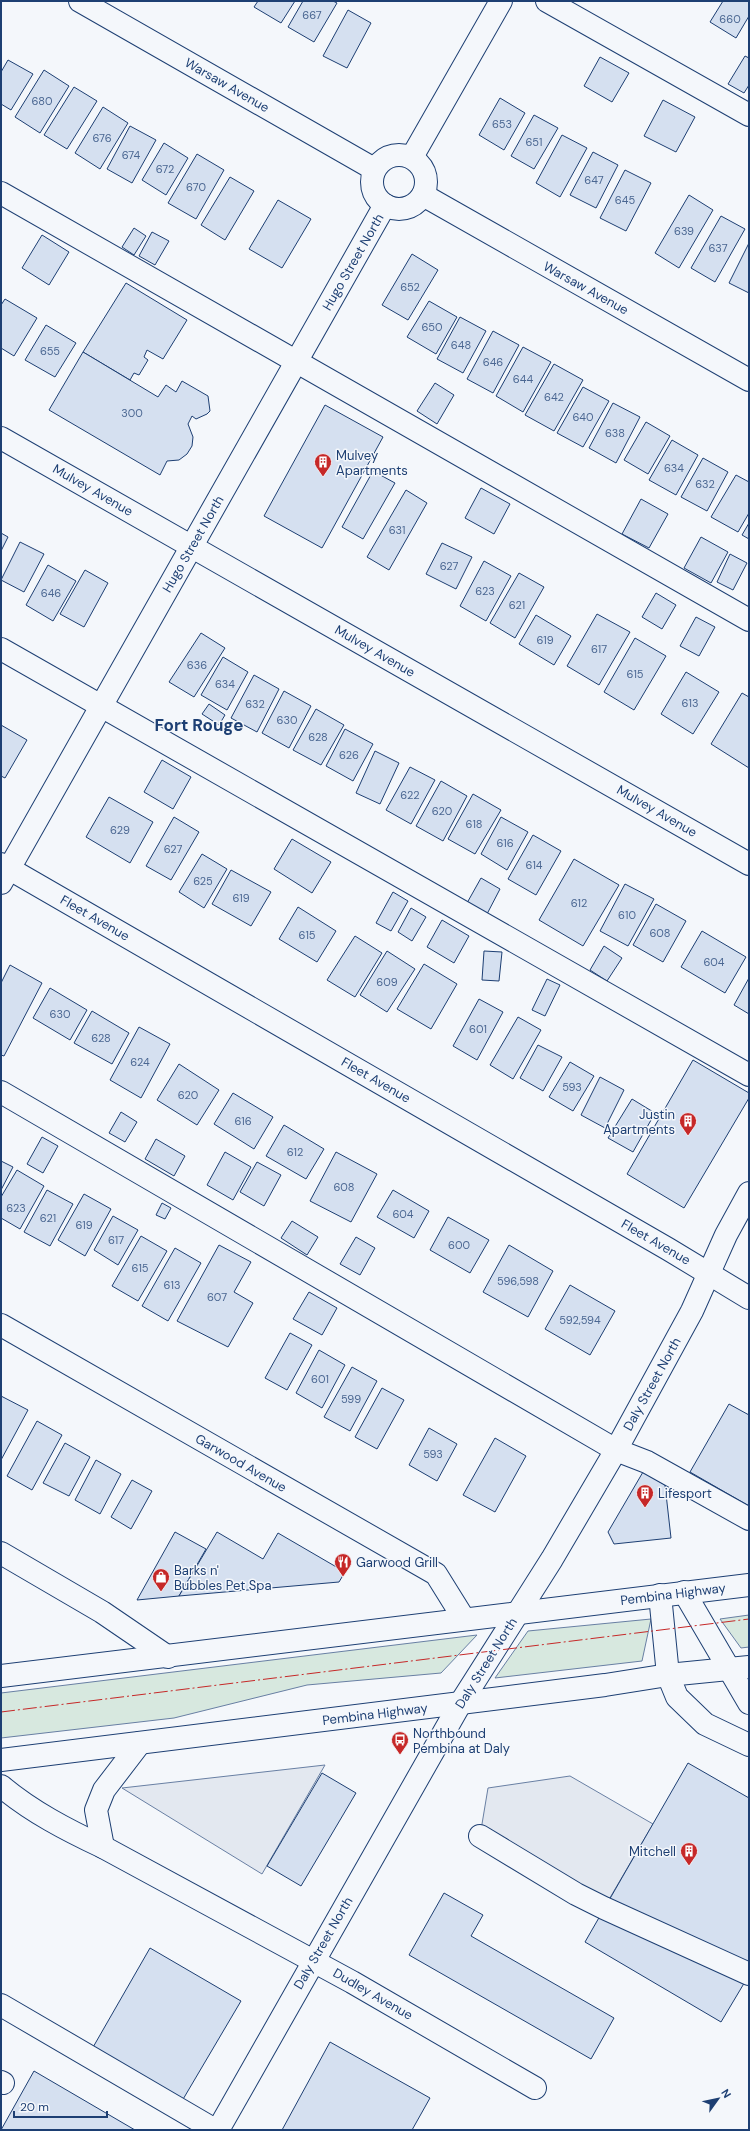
<svg xmlns="http://www.w3.org/2000/svg" width="750" height="2131" viewBox="0 0 750 2131" font-family="'DM Sans',sans-serif">
<style>
.green{fill:#d7e8df;stroke:#687fa3}
.parking{fill:#e3e8f0;stroke:#687fa3}
.building{fill:#d5e0f0;stroke:#1d3f73}
.lines{fill:none;stroke-linecap:round;stroke-linejoin:round}
.minor-casing{stroke:#1d3f73;stroke-width:24}
.major-casing{stroke:#1d3f73;stroke-width:24}
.minor{stroke:#f4f7fb;stroke-width:22}
.major{stroke:#f4f7fb;stroke-width:22}
.power{stroke:#c62828;stroke-width:1;stroke-dasharray:14 3 2 3;stroke-linecap:butt}
.labels{text-anchor:middle;dominant-baseline:central;stroke-width:3;stroke-linejoin:round;paint-order:stroke}
.number-label{font-size:11px;fill:#4b6792}
.street-label{font-size:13px;fill:#1d3f73;stroke:#f4f7fb}
.poi-label{font-size:13px;fill:#1d3f73;stroke:#f4f7fb;text-anchor:start}
.district-label{font-size:17px;font-weight:bold;fill:#1d3f73;stroke:#f4f7fb}
</style>
<rect width="100%" height="100%" fill="#f4f7fb"/>
<!-- green -->
<g class="green">
<path d="M749,1615V1647L741,1648L720,1619Z"/>
<path d="M651,1619L642,1661L495,1678L528,1631Z"/>
<path d="M477,1635L441,1673L307,1685L174,1718L1,1738V1693Z"/>
</g>
<!-- parking -->
<g class="parking">
<path d="M325,1765L262,1874L122,1788Z"/>
<path d="M570,1776L653,1824L604,1908L480,1836L488,1788Z"/>
</g>
<!-- building -->
<g class="building">
<path d="M258,1H295L281,23L254,7Z"/>
<path d="M303,1H333L337,3L314,42L288,27Z"/>
<path d="M723,1H749V16L736,38L710,22Z"/>
<path d="M348,10L371,23L347,68L323,56Z"/>
<path d="M745,56L749,58V85L744,93L728,84Z"/>
<path d="M600,57L629,73L612,102L584,86Z"/>
<path d="M8,60L33,74L11,110L1,104V72Z"/>
<path d="M44,70L69,86L40,133L15,117Z"/>
<path d="M74,87L97,101L67,149L44,135Z"/>
<path d="M500,98L525,113L504,150L479,135Z"/>
<path d="M663,100L695,117L676,152L644,136Z"/>
<path d="M103,107L128,123L100,169L75,153Z"/>
<path d="M534,115L558,128L534,169L511,156Z"/>
<path d="M130,126L156,140L132,183L107,169Z"/>
<path d="M562,135L587,148L560,197L536,183Z"/>
<path d="M164,143L188,158L166,195L142,180Z"/>
<path d="M593,152L618,165L596,208L570,195Z"/>
<path d="M197,154L224,170L196,219L168,203Z"/>
<path d="M625,170L651,183L626,231L600,218Z"/>
<path d="M230,177L254,191L225,240L201,225Z"/>
<path d="M689,195L713,210L679,268L655,253Z"/>
<path d="M278,200L311,219L282,268L249,249Z"/>
<path d="M721,216L745,229L715,282L691,268Z"/>
<path d="M134,228L146,236L134,255L122,247Z"/>
<path d="M152,232L169,241L155,265L139,256Z"/>
<path d="M42,235L69,252L49,285L22,268Z"/>
<path d="M749,243V293L729,283Z"/>
<path d="M412,254L438,270L408,320L382,305Z"/>
<path d="M126,283L187,320L163,359L147,350L144,357L148,360L139,375L134,373L130,380L83,352Z"/>
<path d="M5,299L37,318L14,356L1,348V305Z"/>
<path d="M429,301L457,317L436,354L407,337Z"/>
<path d="M460,317L486,331L463,373L437,359Z"/>
<path d="M46,325L76,343L55,377L25,360Z"/>
<path d="M493,331L519,345L493,393L467,379Z"/>
<path d="M523,347L551,362L523,412L496,396Z"/>
<path d="M83,352L158,397L166,385L176,392L182,381L208,396L210,411L207,414L196,419L192,416L188,424L193,437L192,446L187,454L179,460L167,461L160,475L49,410Z"/>
<path d="M554,364L583,380L554,431L525,415Z"/>
<path d="M435,383L454,395L437,424L417,411Z"/>
<path d="M583,387L609,401L583,447L557,433Z"/>
<path d="M613,403L640,417L616,463L589,448Z"/>
<path d="M325,405L383,437L322,548L264,516Z"/>
<path d="M646,422L670,436L648,474L624,460Z"/>
<path d="M672,440L698,455L676,495L649,480Z"/>
<path d="M703,458L728,472L707,511L681,497Z"/>
<path d="M373,471L395,483L363,539L342,527Z"/>
<path d="M736,475L749,482V513L738,532L711,517Z"/>
<path d="M481,488L510,504L494,534L465,518Z"/>
<path d="M406,490L427,503L389,570L367,557Z"/>
<path d="M641,499L668,514L649,548L622,534Z"/>
<path d="M749,523V539L742,535Z"/>
<path d="M1,533L8,537L1,551Z"/>
<path d="M701,537L728,552L711,583L684,568Z"/>
<path d="M20,542L44,554L24,592L1,580Z"/>
<path d="M442,543L472,557L456,589L426,574Z"/>
<path d="M730,554L747,563L733,590L717,582Z"/>
<path d="M484,561L511,576L486,621L460,606Z"/>
<path d="M48,565L76,581L53,621L26,605Z"/>
<path d="M85,570L108,583L84,627L60,614Z"/>
<path d="M519,573L544,587L515,638L490,623Z"/>
<path d="M656,593L676,605L662,629L642,617Z"/>
<path d="M597,614L630,632L599,685L567,666Z"/>
<path d="M536,615L571,636L554,665L519,644Z"/>
<path d="M696,617L715,627L699,656L680,646Z"/>
<path d="M201,633L225,648L194,697L169,682Z"/>
<path d="M635,638L666,656L634,710L604,692Z"/>
<path d="M223,657L248,672L227,710L201,695Z"/>
<path d="M686,672L719,692L693,734L661,714Z"/>
<path d="M254,675L279,689L257,732L231,718Z"/>
<path d="M284,691L311,706L289,748L262,733Z"/>
<path d="M742,693L749,697V768L711,744Z"/>
<path d="M209,704L225,715L219,725L202,714Z"/>
<path d="M316,709L344,725L321,765L293,750Z"/>
<path d="M1,725L27,740L5,778L1,776Z"/>
<path d="M345,729L373,744L353,781L326,766Z"/>
<path d="M375,751L399,763L380,804L356,793Z"/>
<path d="M162,760L191,777L173,809L144,792Z"/>
<path d="M410,767L435,780L411,824L386,810Z"/>
<path d="M441,781L467,796L443,841L416,826Z"/>
<path d="M473,794L501,810L475,854L448,839Z"/>
<path d="M109,797L153,822L130,863L86,837Z"/>
<path d="M174,817L199,832L171,880L146,866Z"/>
<path d="M501,817L528,832L507,870L481,854Z"/>
<path d="M533,835L561,851L536,895L508,879Z"/>
<path d="M292,839L331,862L312,893L274,869Z"/>
<path d="M202,854L227,869L204,908L179,892Z"/>
<path d="M574,859L619,885L583,946L539,920Z"/>
<path d="M231,870L271,892L251,926L212,904Z"/>
<path d="M481,878L500,889L487,914L467,903Z"/>
<path d="M625,884L654,899L628,946L600,931Z"/>
<path d="M393,892L408,901L391,931L376,923Z"/>
<path d="M656,904L686,921L663,962L633,945Z"/>
<path d="M298,907L336,931L317,962L279,939Z"/>
<path d="M411,908L426,917L412,941L398,932Z"/>
<path d="M442,920L469,936L454,963L427,947Z"/>
<path d="M702,931L746,957L725,993L681,967Z"/>
<path d="M355,936L382,953L355,997L327,980Z"/>
<path d="M604,946L622,958L607,981L590,970Z"/>
<path d="M387,951L415,969L387,1012L360,995Z"/>
<path d="M484,951L502,952L499,981L482,980Z"/>
<path d="M424,964L457,984L431,1029L397,1009Z"/>
<path d="M10,965L42,983L4,1056L1,1055V983Z"/>
<path d="M749,978V1014L734,1005Z"/>
<path d="M547,979L560,985L545,1016L532,1010Z"/>
<path d="M50,988L87,1010L70,1040L33,1018Z"/>
<path d="M479,999L503,1012L477,1060L453,1046Z"/>
<path d="M92,1011L129,1033L112,1064L74,1043Z"/>
<path d="M518,1017L541,1030L513,1079L490,1065Z"/>
<path d="M139,1027L170,1044L141,1098L110,1080Z"/>
<path d="M538,1045L562,1057L543,1091L520,1078Z"/>
<path d="M693,1060L749,1093V1098L684,1208L627,1174Z"/>
<path d="M570,1062L594,1076L573,1111L549,1097Z"/>
<path d="M179,1064L219,1090L197,1125L157,1100Z"/>
<path d="M600,1077L624,1090L605,1128L581,1115Z"/>
<path d="M233,1093L273,1117L254,1149L214,1124Z"/>
<path d="M632,1099L655,1113L633,1152L608,1138Z"/>
<path d="M121,1112L137,1122L125,1142L109,1133Z"/>
<path d="M284,1125L324,1149L306,1179L266,1156Z"/>
<path d="M42,1137L58,1146L43,1173L27,1164Z"/>
<path d="M156,1139L185,1156L174,1176L145,1159Z"/>
<path d="M225,1152L251,1167L233,1200L207,1185Z"/>
<path d="M336,1152L377,1174L351,1222L310,1201Z"/>
<path d="M1,1161L13,1167L1,1190Z"/>
<path d="M257,1162L281,1175L264,1206L240,1192Z"/>
<path d="M17,1170L44,1186L20,1229L1,1218V1197Z"/>
<path d="M47,1190L73,1204L50,1246L24,1232Z"/>
<path d="M393,1190L429,1211L414,1238L377,1217Z"/>
<path d="M84,1194L111,1209L85,1256L58,1240Z"/>
<path d="M162,1203L171,1208L165,1219L156,1215Z"/>
<path d="M113,1216L138,1230L118,1265L94,1250Z"/>
<path d="M448,1217L489,1240L470,1273L430,1250Z"/>
<path d="M292,1221L318,1237L307,1255L281,1238Z"/>
<path d="M141,1236L167,1251L138,1301L112,1286Z"/>
<path d="M356,1237L375,1248L360,1275L340,1264Z"/>
<path d="M219,1245L251,1262L234,1292L253,1303L228,1347L177,1321Z"/>
<path d="M509,1245L553,1271L528,1317L483,1292Z"/>
<path d="M175,1248L201,1263L168,1321L142,1306Z"/>
<path d="M570,1285L615,1311L590,1355L545,1329Z"/>
<path d="M309,1292L337,1308L322,1335L293,1319Z"/>
<path d="M290,1333L312,1345L287,1390L265,1378Z"/>
<path d="M319,1350L345,1365L322,1408L296,1393Z"/>
<path d="M352,1367L377,1381L350,1431L324,1417Z"/>
<path d="M382,1388L404,1400L377,1449L355,1437Z"/>
<path d="M1,1396L28,1410L1,1460Z"/>
<path d="M729,1404L749,1415V1506L690,1472Z"/>
<path d="M37,1421L62,1435L32,1490L7,1476Z"/>
<path d="M429,1428L457,1444L437,1481L409,1465Z"/>
<path d="M495,1438L526,1456L495,1512L463,1495Z"/>
<path d="M65,1443L90,1457L69,1496L43,1483Z"/>
<path d="M96,1460L121,1474L100,1514L75,1500Z"/>
<path d="M643,1472L665,1485L671,1538L614,1544L608,1532Z"/>
<path d="M132,1480L152,1491L131,1529L111,1517Z"/>
<path d="M175,1532L206,1549L179,1596L137,1600Z"/>
<path d="M217,1532L263,1559L278,1533L345,1572L339,1582L179,1596Z"/>
<path d="M688,1763L749,1798V1975L721,2022L585,1942Z"/>
<path d="M322,1773L356,1793L301,1886L267,1866Z"/>
<path d="M444,1893L483,1915L471,1936L614,2018L591,2059L409,1955Z"/>
<path d="M150,1948L241,2001L182,2101L92,2049Z"/>
<path d="M330,2042L430,2098L412,2130H282Z"/>
<path d="M34,2071L135,2130H1Z"/>
</g>
<g class="lines">
<!-- minor casing -->
<g class="minor-casing">
<g id="minor">
<path d="M80,1L374,169"/>
<path d="M547,1L749,115"/>
<circle cx="399" cy="182" r="27"/>
<path d="M412,157L501,1"/>
<path d="M1,193L749,620"/>
<path d="M423,195L749,380"/>
<path d="M1,438L749,864"/>
<path d="M1,649L749,1075"/>
<path d="M1,864L668,1249L749,1298"/>
<path d="M1,883L385,205"/>
<path d="M1,1092L616,1450L647,1462L749,1519"/>
<path d="M1,1325L436,1574L464,1619"/>
<path d="M1,1553L102,1612L168,1657"/>
<path d="M684,1592L749,1703"/>
<path d="M660,1595L668,1675L677,1697L705,1724L749,1745"/>
<path d="M1,1786C32,1812 67,1830 103,1847L352,1982L535,2088"/>
<path d="M480,1836L576,1894L604,1908L749,1974"/>
<path d="M103,1847L96,1810L104,1790L140,1743"/>
<path d="M1,2005L215,2130"/>
<path d="M1,2082L3,2083"/>
<path d="M218,2130L460,1704L552,1559L616,1450L692,1311L726,1235L749,1193"/>
</g>
</g>
<!-- major casing -->
<g class="major-casing">
<g id="major">
<path d="M1,1676L749,1585"/>
<path d="M1,1760L605,1685L668,1675L749,1667"/>
</g>
</g>
<!-- minor -->
<use href="#minor" class="minor"/>
<!-- major -->
<use href="#major" class="major"/>
<!-- power -->
<path class="power" d="M1,1712L749,1619"/>
</g>
<!-- icons -->
<defs>
<g id="building-pin" transform="scale(0.9)"><path d="M0 17L-7.5 6A9.5 9.5 0 1 1 7.5 6Z" fill="#c62828" stroke="#f4f7fb"/><path d="M-4-6H4V6H1V3H-1V6H-4ZM-2.5-4.3h1.7v1.8h-1.7ZM.8-4.3h1.7v1.8H.8ZM-2.5-1h1.7V.8h-1.7ZM.8-1h1.7V.8H.8Z" fill="#fff"/></g>
<g id="restaurant-pin" transform="scale(0.9)"><path d="M0 17L-7.5 6A9.5 9.5 0 1 1 7.5 6Z" fill="#c62828" stroke="#f4f7fb"/><path d="M-5-6h1v4h1v-4h1v4h1v-4h1v5L-1.5 .5V6h-2V.5L-5-1ZM5-6V6H3V1.5H1.5Q1.5-4 5-6Z" fill="#fff"/></g>
<g id="shop-pin" transform="scale(0.9)"><path d="M0 17L-7.5 6A9.5 9.5 0 1 1 7.5 6Z" fill="#c62828" stroke="#f4f7fb"/><path d="M-5-2.5h2.3a2.7 3.5 0 0 1 5.4 0H5L5.5 6h-11ZM-1.5-2.5h3a1.5 2.3 0 0 0-3 0Z" fill="#fff"/></g>
<g id="bus-pin" transform="scale(0.9)"><path d="M0 17L-7.5 6A9.5 9.5 0 1 1 7.5 6Z" fill="#c62828" stroke="#f4f7fb"/><path d="M-5-6H5V4H4V6H2V4H-2V6H-4V4H-5ZM-3.5-4V0h7V-4ZM-3.5 1.2v1.5H-2V1.2ZM2 1.2v1.5H3.5V1.2Z" fill="#fff"/></g>
</defs>
<g fill-rule="evenodd">
<use href="#building-pin" x="323" y="462"/>
<use href="#building-pin" x="688" y="1121"/>
<use href="#building-pin" x="645" y="1493"/>
<use href="#restaurant-pin" x="343" y="1562"/>
<use href="#shop-pin" x="161" y="1577"/>
<use href="#bus-pin" x="400" y="1740"/>
<use href="#building-pin" x="689" y="1851"/>
</g>
<g class="labels">
<!-- number labels -->
<g class="number-label">
<text x="312" y="15">667</text>
<text x="730" y="19">660</text>
<text x="42" y="101">680</text>
<text x="502" y="124">653</text>
<text x="102" y="138">676</text>
<text x="534" y="142">651</text>
<text x="131" y="155">674</text>
<text x="165" y="169">672</text>
<text x="594" y="180">647</text>
<text x="196" y="187">670</text>
<text x="625" y="200">645</text>
<text x="684" y="231">639</text>
<text x="718" y="248">637</text>
<text x="410" y="287">652</text>
<text x="432" y="327">650</text>
<text x="461" y="345">648</text>
<text x="50" y="351">655</text>
<text x="493" y="362">646</text>
<text x="523" y="379">644</text>
<text x="554" y="397">642</text>
<text x="132" y="413">300</text>
<text x="583" y="417">640</text>
<text x="615" y="433">638</text>
<text x="674" y="468">634</text>
<text x="705" y="484">632</text>
<text x="397" y="530">631</text>
<text x="449" y="566">627</text>
<text x="485" y="591">623</text>
<text x="51" y="593">646</text>
<text x="517" y="605">621</text>
<text x="545" y="640">619</text>
<text x="599" y="649">617</text>
<text x="197" y="665">636</text>
<text x="635" y="674">615</text>
<text x="225" y="684">634</text>
<text x="690" y="703">613</text>
<text x="255" y="704">632</text>
<text x="287" y="720">630</text>
<text x="318" y="737">628</text>
<text x="349" y="755">626</text>
<text x="410" y="795">622</text>
<text x="442" y="811">620</text>
<text x="474" y="824">618</text>
<text x="120" y="830">629</text>
<text x="505" y="843">616</text>
<text x="173" y="849">627</text>
<text x="534" y="865">614</text>
<text x="203" y="881">625</text>
<text x="241" y="898">619</text>
<text x="579" y="903">612</text>
<text x="627" y="915">610</text>
<text x="660" y="933">608</text>
<text x="307" y="935">615</text>
<text x="714" y="962">604</text>
<text x="387" y="982">609</text>
<text x="60" y="1014">630</text>
<text x="478" y="1029">601</text>
<text x="101" y="1038">628</text>
<text x="140" y="1062">624</text>
<text x="572" y="1087">593</text>
<text x="188" y="1095">620</text>
<text x="243" y="1121">616</text>
<text x="295" y="1152">612</text>
<text x="344" y="1187">608</text>
<text x="16" y="1208">623</text>
<text x="403" y="1214">604</text>
<text x="48" y="1218">621</text>
<text x="84" y="1225">619</text>
<text x="116" y="1240">617</text>
<text x="459" y="1245">600</text>
<text x="140" y="1268">615</text>
<text x="518" y="1281">596,598</text>
<text x="172" y="1285">613</text>
<text x="217" y="1297">607</text>
<text x="580" y="1320">592,594</text>
<text x="320" y="1379">601</text>
<text x="351" y="1399">599</text>
<text x="433" y="1454">593</text>
</g>
<!-- street labels -->
<g class="street-label">
<text transform="translate(227 85) rotate(30)">Warsaw Avenue</text>
<text transform="translate(353 262) rotate(-60)">Hugo Street North</text>
<text transform="translate(586 288) rotate(29)">Warsaw Avenue</text>
<text transform="translate(93 490) rotate(30)">Mulvey Avenue</text>
<text transform="translate(193 544) rotate(-60)">Hugo Street North</text>
<text transform="translate(375 651) rotate(30)">Mulvey Avenue</text>
<text transform="translate(657 811) rotate(30)">Mulvey Avenue</text>
<text transform="translate(95 918) rotate(30)">Fleet Avenue</text>
<text transform="translate(376 1080) rotate(30)">Fleet Avenue</text>
<text transform="translate(656 1242) rotate(30)">Fleet Avenue</text>
<text transform="translate(652 1384) rotate(-61)">Daly Street North</text>
<text transform="translate(241 1463) rotate(30)">Garwood Avenue</text>
<text transform="translate(673 1594) rotate(-7)">Pembina Highway</text>
<text transform="translate(486 1663) rotate(-58)">Daly Street North</text>
<text transform="translate(375 1714) rotate(-7)">Pembina Highway</text>
<text transform="translate(323 1943) rotate(-60)">Daly Street North</text>
<text transform="translate(373 1994) rotate(30)">Dudley Avenue</text>
</g>
<!-- poi labels -->
<g class="poi-label">
<text x="336" y="455">Mulvey<tspan x="336" dy="15">Apartments</tspan></text>
<text x="675" y="1114" text-anchor="end">Justin<tspan x="675" dy="15">Apartments</tspan></text>
<text x="658" y="1493">Lifesport</text>
<text x="356" y="1562">Garwood Grill</text>
<text x="174" y="1570">Barks n'<tspan x="174" dy="15">Bubbles Pet Spa</tspan></text>
<text x="413" y="1733">Northbound<tspan x="413" dy="15">Pembina at Daly</tspan></text>
<text x="676" y="1851" text-anchor="end">Mitchell</text>
</g>
<!-- district labels -->
<g class="district-label">
<text x="199" y="725">Fort Rouge</text>
</g>
</g>
<!-- border -->
<rect width="750" height="2131" fill="none" stroke="#1d3f73" stroke-width="4"/>
<!-- north arrow -->
<g transform="translate(718 2099) rotate(57)" stroke="#f4f7fb" stroke-width="3" paint-order="stroke">
<path d="M0-3L7 15L0 10L-7 15Z" fill="#1d3f73"/>
<text y="-6" font-size="11" font-weight="bold" text-anchor="middle" fill="#1d3f73">N</text>
</g>
<!-- scale -->
<path d="M14 2111v6h93v-6" fill="none" stroke="#1d3f73" stroke-width="2"/>
<text x="20" y="2111" font-size="12" fill="#1d3f73" stroke="#f4f7fb" stroke-width="3" paint-order="stroke">20 m</text>
</svg>
